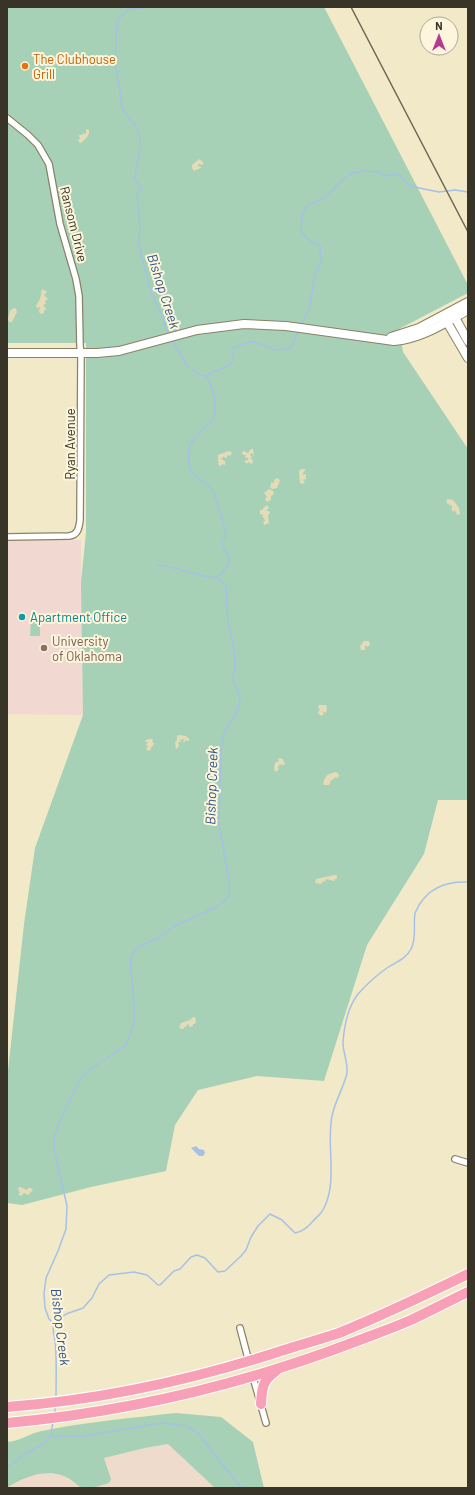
<svg xmlns="http://www.w3.org/2000/svg" width="475" height="1495" viewBox="0 0 475 1495" font-family="Barlow,sans-serif">
<style>
.industrial{fill:#eedbcb}
.education{fill:#f1d8d0}
.green{fill:#a6d1b6}
.sand{fill:#e5dcb7}
.water{fill:#a6c1e5}
.lines{fill:none;stroke-linecap:round;stroke-linejoin:round}
.stream{stroke:#a6c1e5;stroke-width:1.5}
.street-casing{stroke:#8a8265;stroke-width:8}
.secondary-casing{stroke:#8a8265;stroke-width:10}
.highway-casing{stroke:#fff;stroke-width:12}
.street{stroke:#fff;stroke-width:5.5}
.secondary{stroke:#fff;stroke-width:8}
.highway{stroke:#f7a0b7;stroke-width:10}
.rail{stroke:#6c6755;stroke-width:1.5}
.food-dot{fill:#e8710a;stroke:#fdf6dc;stroke-width:1.5}
.culture-dot{fill:#0f9aa8;stroke:#fdf6dc;stroke-width:1.5}
.education-dot{fill:#8d6e63;stroke:#fdf6dc;stroke-width:1.5}
.labels{text-anchor:middle;dominant-baseline:central;stroke-width:4;stroke-linejoin:round;paint-order:stroke}
.food-label{font-size:13px;fill:#c56008;stroke:#fdf6dc;text-anchor:start}
.street-label{font-size:13px;fill:#383428;stroke:#fdf6dc}
.culture-label{font-size:13px;fill:#0d838f;stroke:#fdf6dc;text-anchor:start}
.education-label{font-size:13px;fill:#785e54;stroke:#fdf6dc;text-anchor:start}
.water-label{font-size:14px;font-style:italic;fill:#325686;stroke:#fdf6dc}
</style>
<rect width="100%" height="100%" fill="#f2e9c9"/>
<!-- industrial -->
<g class="industrial">
<path d="M168,1444L215,1488H90L109,1483L111,1479L104,1458L145,1448Z"/>
<path d="M44,1473L62,1475L80,1487L83,1488H7L29,1476Z"/>
</g>
<!-- education -->
<path class="education" d="M7,539L81,540L83,715L7,714Z"/>
<!-- green -->
<g class="green">
<path d="M7,7H324L468,285V293L399,329L403,352L468,449V800H438L424,854L367,945L324,1081L257,1076L198,1090L175,1125L166,1171L91,1187L22,1205L7,1203V1080L24,924L35,848L83,715L81,583L86,532V343H7Z"/>
<path d="M31,620H40V636H30Z"/>
<path d="M176,1413L221,1417L253,1442L264,1488H215L168,1444L145,1448L104,1458L111,1479L109,1483C100,1486 90,1489 80,1487C75,1483 68,1477 61,1475C42,1470 24,1477 7,1488V1442C19,1442 30,1433 42,1431C86,1422 131,1418 176,1413Z"/>
</g>
<!-- sand -->
<g class="sand">
<path d="M86,129L89,130C90,136 85,139 81,143L79,142L78,140L80,139L79,135H82L84,133L86,134Z"/>
<path d="M199,159L203,162V165L198,164V166L201,167V168L194,171L192,168V165Z"/>
<path d="M42,289L47,292L44,295L48,299L45,301L46,304L43,305L47,310H44V313L41,314L39,312L40,307L37,308L36,306L40,299Z"/>
<path d="M14,308L16,309L17,312L12,322H9L8,319L10,311Z"/>
<path d="M251,449H253L254,456L252,453L250,454L252,457L250,458L253,460L252,464L248,462L247,464L244,461L248,460V458H246L245,456L247,455H243L242,452L244,451L248,453Z"/>
<path d="M229,451L232,453L230,456L228,455L226,458H225L223,456V458H221V459L225,461V465L222,464L221,466H219L218,460V455Z"/>
<path d="M301,469H306L303,473V475L306,474V479L303,480L305,482L303,484L300,483L299,471Z"/>
<path d="M277,478L280,480L277,488L272,489L270,487L271,485V482L274,483V480Z"/>
<path d="M269,489L273,491L274,494L271,496V500L267,502L265,499L267,497L264,493Z"/>
<path d="M449,499L453,500L459,508L460,514L457,515L455,510L453,512L451,508L453,507L451,505L450,506L449,503L448,505L446,500Z"/>
<path d="M267,505L269,508L266,511H269L270,513L268,515L269,523L264,525L263,521L264,522L265,520L262,516L264,515L260,514V510H263V508Z"/>
<path d="M364,641H369L370,645L367,647L365,645V650H361L360,646Z"/>
<path d="M319,705H326L327,709L326,713L322,711L324,714L321,716L318,713L320,709L318,708Z"/>
<path d="M179,735L186,736L190,740L188,741L186,740L184,743L183,742L185,738L182,740L180,739L181,742H178L179,746L176,749L175,742L177,740V736Z"/>
<path d="M149,739H152L153,740L152,742L154,743L153,746L151,747V749L148,751L146,748L148,747L146,744L149,742H145L146,740Z"/>
<path d="M280,758L284,760L283,761L285,763L283,766L282,764L279,765L278,768L279,769L276,772L274,769L275,763L279,761L278,759Z"/>
<path d="M335,772L338,773L339,776L337,778L335,777L334,779L331,780L329,785H324L323,782L327,775Z"/>
<path d="M335,875L337,876V879H335L334,881L326,879L325,882L323,881L321,884L315,883L316,879Z"/>
<path d="M193,1017H195L196,1021L195,1024H193V1026L189,1027V1025L188,1024L183,1029L179,1028L181,1023L190,1020Z"/>
<path d="M20,1187L27,1190L28,1188H31L33,1190L28,1195L24,1193L21,1196L18,1194L20,1193L18,1189L19,1187Z"/>
</g>
<!-- water -->
<path class="water" d="M196,1146L199,1149L204,1150L205,1153L203,1156H199L191,1148Z"/>
<g class="lines">
<!-- stream -->
<g class="stream">
<path d="M147,7L127,10L117,21L115,59L122,107C124,114 131,119 135,125C145,139 137,160 135,176V179L141,186L140,191L138,192L137,196L140,224L139,245L142,258L151,292L163,318L168,335"/>
<path d="M301,325L309,309L316,271L322,262L320,254L321,247L316,243L310,241L301,233L303,212L308,205L326,197L343,179L352,173L365,171L378,172L385,176L396,174L400,176L410,186L424,189L439,192L455,190L468,192"/>
<path d="M205,376L229,365L234,359L232,353L233,348L245,343L253,342L267,346L274,350L291,348L299,330"/>
<path d="M157,565C177,567 196,576 216,578"/>
<path d="M54,1324L66,1314L83,1308L92,1298L99,1284L109,1275L134,1272L147,1275L158,1285H160L174,1271L180,1269L191,1257L197,1255L205,1258L218,1272L225,1271L241,1256L246,1250L251,1237L258,1226L270,1214L282,1220L295,1233C303,1232 309,1226 314,1220C318,1216 322,1213 324,1208C338,1180 326,1146 332,1116C335,1101 344,1087 347,1073C348,1063 343,1052 343,1043C344,1027 348,1007 358,994C366,985 377,975 387,968C396,962 406,959 411,949C417,938 413,925 415,913C416,911 418,908 419,905C430,887 448,881 468,882"/>
<path d="M56,1397C56,1378 57,1359 55,1340C54,1335 52,1329 54,1324L49,1319L45,1308L44,1294L46,1278L58,1251L66,1229L67,1206L54,1149V1137L62,1116L81,1078L88,1071L126,1045L134,1024V1003L130,961L133,953L140,946L160,937L176,925L217,907L229,896L230,886L219,825L221,750L224,733L238,710L240,698L233,678L235,668L234,646L228,624L226,585L216,578C221,573 233,564 228,555C224,549 221,548 222,540L225,539L226,533L213,490L191,472L188,457L190,445L195,438L212,421L215,412V400L209,380L205,376L200,375L187,365L172,340"/>
<path d="M55,1413V1405"/>
<path d="M51,1436H83L162,1423L187,1426L198,1433L205,1442L221,1463L242,1488"/>
<path d="M7,1468L22,1456L43,1444L51,1436L53,1421"/>
</g>
<!-- street casing -->
<g class="street-casing">
<g id="street">
<path d="M7,118L28,135L38,145L49,164L60,224L76,279L79,296L80,346L81,353L80,520C79,528 78,535 69,536L7,537"/>
<path d="M455,1159L468,1163"/>
<path d="M240,1328L249,1362"/>
<path d="M253,1377L266,1423"/>
</g>
</g>
<!-- secondary casing -->
<g class="secondary-casing">
<g id="secondary">
<path d="M453,314L468,341"/>
<path d="M444,317L468,358"/>
<path d="M391,337L419,328L468,302"/>
<path d="M7,353H97L119,351L197,330L244,324L286,326L394,341C421,339 445,323 468,310"/>
</g>
</g>
<!-- highway casing -->
<g class="highway-casing">
<g id="highway">
<path d="M261,1404C262,1388 262,1381 276,1371"/>
<path d="M7,1407C100,1400 196,1379 284,1350C303,1344 321,1339 339,1333C383,1315 425,1295 468,1274"/>
<path d="M7,1423C127,1412 245,1384 357,1341C375,1334 393,1328 411,1320C430,1311 449,1301 468,1292"/>
</g>
</g>
<!-- street -->
<use href="#street" class="street"/>
<!-- secondary -->
<use href="#secondary" class="secondary"/>
<!-- highway -->
<use href="#highway" class="highway"/>
<!-- rail -->
<path class="rail" d="M351,7L468,232"/>
</g>
<!-- markers -->
<circle class="food-dot" cx="25" cy="66" r="4"/>
<circle class="culture-dot" cx="22" cy="617" r="4"/>
<circle class="education-dot" cx="44" cy="648" r="4"/>
<g class="labels">
<!-- food labels -->
<g class="food-label">
<text x="33" y="59">The Clubhouse<tspan x="33" dy="15">Grill</tspan></text>
</g>
<!-- street labels -->
<g class="street-label">
<text transform="translate(74 224) rotate(76)">Ransom Drive</text>
<text transform="translate(70 444) rotate(-90)">Ryan Avenue</text>
</g>
<!-- culture labels -->
<g class="culture-label">
<text x="30" y="617">Apartment Office</text>
</g>
<!-- education labels -->
<g class="education-label">
<text x="52" y="641">University<tspan x="52" dy="15">of Oklahoma</tspan></text>
</g>
<!-- water labels -->
<g class="water-label">
<text transform="translate(164 291) rotate(72)">Bishop Creek</text>
<text transform="translate(211 786) rotate(-88)">Bishop Creek</text>
<text transform="translate(61 1327) rotate(83)">Bishop Creek</text>
</g>
</g>
<!-- border -->
<rect width="475" height="1495" fill="none" stroke="#383428" stroke-width="16"/>
<!-- north arrow -->
<g transform="translate(439 36)"><circle r="19" fill="#fdf6dc" stroke="#aea894"/>
<path d="M0-3L7 15L0 10L-7 15Z" fill="#b43b8f"/>
<text y="-6" font-size="11" font-weight="bold" text-anchor="middle" fill="#383428">N</text>
</g>
</svg>
